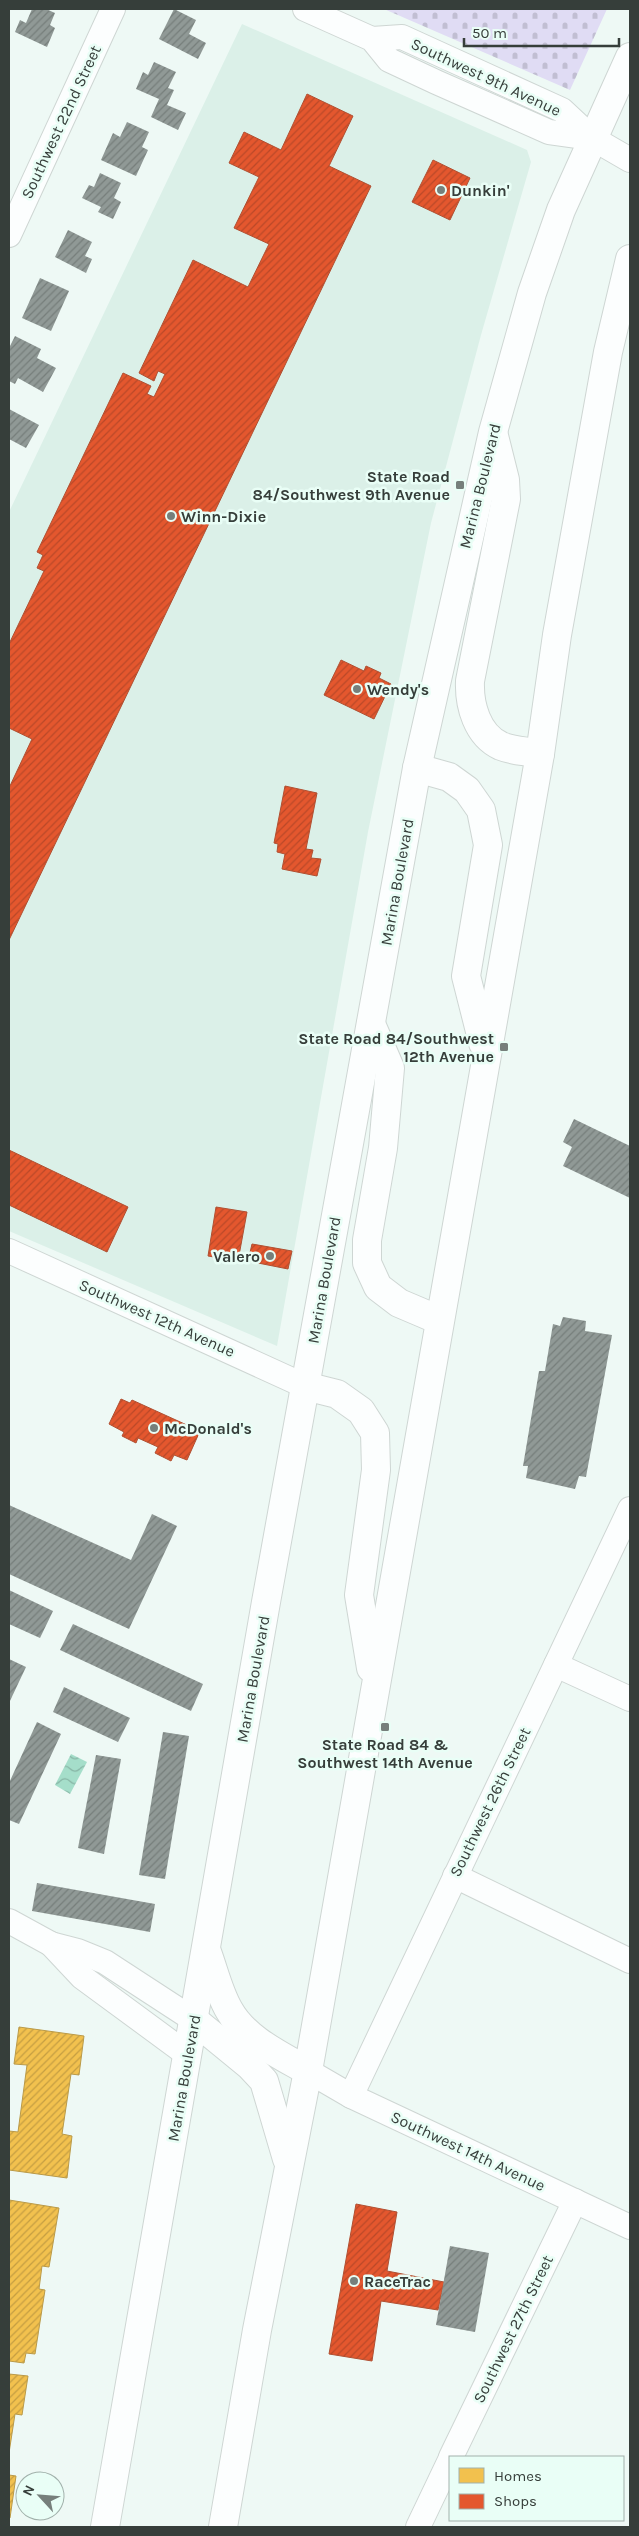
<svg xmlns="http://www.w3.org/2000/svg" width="639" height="2536" viewBox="0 0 639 2536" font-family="Karla,sans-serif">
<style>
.built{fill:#dbf0e8}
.cemetery{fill:url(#cemetery-stones)}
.water{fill:url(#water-waves)}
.homes{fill:url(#homes-hatch);stroke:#ba9a48}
.shops{fill:url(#shops-hatch);stroke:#b05032}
.building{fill:url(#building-hatch)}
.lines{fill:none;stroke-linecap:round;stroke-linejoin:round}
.street-casing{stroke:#ced6d3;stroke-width:26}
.primary-casing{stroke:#ced6d3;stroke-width:30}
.street{stroke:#fcfefe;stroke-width:24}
.primary{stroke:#fcfefe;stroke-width:28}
.poi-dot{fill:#767f7b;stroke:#e9fef6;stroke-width:2}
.labels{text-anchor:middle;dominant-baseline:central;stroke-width:5;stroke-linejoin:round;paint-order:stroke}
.street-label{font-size:16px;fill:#363e3a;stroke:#e9fef6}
.poi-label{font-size:16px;font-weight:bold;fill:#363e3a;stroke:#e9fef6;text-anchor:start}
</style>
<defs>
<pattern id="cemetery-stones" width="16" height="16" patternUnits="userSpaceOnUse" patternTransform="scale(1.25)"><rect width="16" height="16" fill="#e0dcf4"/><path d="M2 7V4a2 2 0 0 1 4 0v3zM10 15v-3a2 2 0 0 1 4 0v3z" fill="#c1bed2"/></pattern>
<pattern id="water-waves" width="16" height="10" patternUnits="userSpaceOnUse" patternTransform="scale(1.25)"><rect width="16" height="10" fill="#a5deca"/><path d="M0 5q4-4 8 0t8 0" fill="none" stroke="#87b5a5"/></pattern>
<pattern id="homes-hatch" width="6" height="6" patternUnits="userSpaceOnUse" patternTransform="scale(1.25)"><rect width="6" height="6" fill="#f2c14e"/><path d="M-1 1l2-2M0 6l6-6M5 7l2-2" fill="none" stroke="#c59e42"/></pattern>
<pattern id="shops-hatch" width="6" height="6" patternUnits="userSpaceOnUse" patternTransform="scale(1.25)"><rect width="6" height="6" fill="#e4572e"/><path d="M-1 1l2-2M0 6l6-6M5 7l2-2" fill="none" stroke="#ba4928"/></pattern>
<pattern id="building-hatch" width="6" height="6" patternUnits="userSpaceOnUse" patternTransform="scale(1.25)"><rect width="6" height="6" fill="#909996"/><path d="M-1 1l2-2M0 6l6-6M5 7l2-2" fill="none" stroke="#767e7b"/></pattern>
</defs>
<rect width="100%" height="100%" fill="#eef9f5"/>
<!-- built -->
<path class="built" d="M242,24L527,150L531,162L481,335L431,523L368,832L277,1346L9,1231V512Z"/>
<!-- cemetery -->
<path class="cemetery" d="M384,9H607L570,90Z"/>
<!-- water -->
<path class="water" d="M71,1754L87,1762L70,1794L55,1785Z"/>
<!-- homes -->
<g class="homes">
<path d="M19,2027L84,2036L79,2075L71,2074L62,2134L72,2136L67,2178L9,2170V2131L18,2132L27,2065L14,2064Z"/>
<path d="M9,2200L59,2208L49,2267L42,2266L39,2289L45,2290L35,2354L26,2353L24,2363L9,2361Z"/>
<path d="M9,2374L28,2376L22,2415L15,2414L9,2453Z"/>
<path d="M9,2475L16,2476L10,2518H9Z"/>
</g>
<!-- shops -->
<g class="shops">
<path d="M307,94L353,116L329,166L371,186L9,940V788L32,739L9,728V644L44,571L37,568L43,555L37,552L123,373L151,386L147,394L154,397L165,374L158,371L154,381L139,373L193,260L248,287L269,244L234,228L259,177L229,163L244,132L281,150Z"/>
<path d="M433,160L470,178L450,220L412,202Z"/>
<path d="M341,660L364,671L366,666L381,673L379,678L391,684L374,719L324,695Z"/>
<path d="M285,786L317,793L306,849L313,850L311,858L321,859L317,876L282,869L285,854L277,852L278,844L274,843Z"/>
<path d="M9,1150L128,1207L107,1252L9,1205Z"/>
<path d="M216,1207L247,1212L238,1261L208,1256Z"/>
<path d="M252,1244L292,1251L288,1269L248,1261Z"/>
<path d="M121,1399L130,1403L132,1400L200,1431L187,1460L174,1455L171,1461L155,1453L158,1447L138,1438L136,1443L122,1436L124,1432L109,1424Z"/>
<path d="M356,2204L397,2212L387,2271L444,2282L438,2310L381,2301L372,2361L329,2354Z"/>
</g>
<!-- building -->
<g class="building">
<path d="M32,9H46L55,13L50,25L55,28L47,47L15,32L20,20L26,23Z"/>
<path d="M174,9L196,20L189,34L206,43L198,59L159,39Z"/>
<path d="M154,62L176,72L168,88L174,90L167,105L186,113L178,130L151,117L159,99L136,89L143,72L148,75Z"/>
<path d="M127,122L149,132L142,147L148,150L136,176L101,160L113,133L120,137Z"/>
<path d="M100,173L121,183L114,198L121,202L113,219L98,212L101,207L82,198L89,185L94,187Z"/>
<path d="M68,230L92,242L85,256L92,259L86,273L55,257Z"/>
<path d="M40,278L69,291L51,331L22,318Z"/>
<path d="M15,336L41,349L37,358L56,368L43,392L18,378L15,384L9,381V348Z"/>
<path d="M9,409L39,425L26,448L9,439Z"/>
<path d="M574,1119L630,1146V1198L563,1166L572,1147L563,1142Z"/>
<path d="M563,1317L586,1321L585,1331L612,1335L586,1477L579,1476L575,1489L526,1478L528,1466H523L539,1371H545L553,1324L560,1326Z"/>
<path d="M9,1505L131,1560L152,1514L177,1526L129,1629L9,1574Z"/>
<path d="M9,1590L53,1611L40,1638L9,1624Z"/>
<path d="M73,1624L203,1684L191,1711L60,1650Z"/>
<path d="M9,1659L26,1667L9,1703Z"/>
<path d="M64,1687L130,1718L118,1742L53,1712Z"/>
<path d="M37,1722L61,1734L19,1824L9,1820V1783Z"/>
<path d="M163,1732L189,1736L165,1879L139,1875Z"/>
<path d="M96,1755L121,1759L104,1854L78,1848Z"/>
<path d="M37,1883L155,1904L150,1932L32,1911Z"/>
<path d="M450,2246L489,2253L475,2332L436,2325Z"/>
</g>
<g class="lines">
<!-- street casing -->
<g class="street-casing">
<g id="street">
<path d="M305,9L372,39L389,60L436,82L549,132L592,138"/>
<path d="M372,39L402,37L562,110L592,138L630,160"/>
<path d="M9,235L113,9"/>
<path d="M9,1251L305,1386"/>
<path d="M556,1665L630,1699"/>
<path d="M455,1876L630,1961"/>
<path d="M9,1921L51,1944L78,1951L105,1962L194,2020"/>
<path d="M51,1944L82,1977L188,2055"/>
<path d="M308,2071L351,2096L630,2227"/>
<path d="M351,2096L630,1509"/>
<path d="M451,2457L575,2201"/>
<path d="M418,2527L450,2460"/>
</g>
</g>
<!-- primary casing -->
<g class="primary-casing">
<g id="primary">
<path d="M494,436L505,480L506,499L470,681C469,705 477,735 501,746C513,751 527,751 540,754"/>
<path d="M417,768L449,777L467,790L481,810L488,845L466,976L483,1043"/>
<path d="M371,1024L390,1068L383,1148L367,1240V1263L378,1287L399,1303L439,1320"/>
<path d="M305,1386L337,1394L361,1411L375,1433L376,1470L359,1595L371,1668"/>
<path d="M207,1952C214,1971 219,1993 229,2010C245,2039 280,2055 308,2071"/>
<path d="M194,2020L250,2066L264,2081L287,2159"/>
<path d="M105,2527L266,1602L417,768L493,432L532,293L561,210L630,57"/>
<path d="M223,2527L257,2330L308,2071L540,754L557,635L608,352L630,259"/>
</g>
</g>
<!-- street -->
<use href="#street" class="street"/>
<!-- primary -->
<use href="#primary" class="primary"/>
</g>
<!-- markers -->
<g class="poi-dot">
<circle cx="441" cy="190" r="5"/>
<rect x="455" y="480" width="10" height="10" rx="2.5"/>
<circle cx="171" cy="516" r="5"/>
<circle cx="357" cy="689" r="5"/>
<rect x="499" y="1042" width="10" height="10" rx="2.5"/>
<circle cx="270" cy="1256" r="5"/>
<circle cx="154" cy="1428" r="5"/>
<rect x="380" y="1722" width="10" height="10" rx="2.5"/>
<circle cx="354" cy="2281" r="5"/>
</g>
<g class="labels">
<!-- street labels -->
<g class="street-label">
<text transform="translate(486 77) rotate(25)">Southwest 9th Avenue</text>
<text transform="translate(61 122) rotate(-65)">Southwest 22nd Street</text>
<text transform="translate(480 486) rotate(-76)">Marina Boulevard</text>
<text transform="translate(397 882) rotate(-80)">Marina Boulevard</text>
<text transform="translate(324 1280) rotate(-80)">Marina Boulevard</text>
<text transform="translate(157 1318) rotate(24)">Southwest 12th Avenue</text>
<text transform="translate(253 1679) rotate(-80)">Marina Boulevard</text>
<text transform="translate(490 1802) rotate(-64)">Southwest 26th Street</text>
<text transform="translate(184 2078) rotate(-80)">Marina Boulevard</text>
<text transform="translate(468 2151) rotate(25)">Southwest 14th Avenue</text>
<text transform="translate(513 2329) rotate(-64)">Southwest 27th Street</text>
</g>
<!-- poi labels -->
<g class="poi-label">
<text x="451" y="190">Dunkin'</text>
<text x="450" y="476" text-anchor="end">State Road<tspan x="450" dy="18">84/Southwest 9th Avenue</tspan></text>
<text x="181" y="516">Winn-Dixie</text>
<text x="367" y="689">Wendy's</text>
<text x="494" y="1038" text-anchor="end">State Road 84/Southwest<tspan x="494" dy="18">12th Avenue</tspan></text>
<text x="260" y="1256" text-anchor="end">Valero</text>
<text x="164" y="1428">McDonald's</text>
<text x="385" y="1744" text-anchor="middle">State Road 84 &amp;<tspan x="385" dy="18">Southwest 14th Avenue</tspan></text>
<text x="364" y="2281">RaceTrac</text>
</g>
</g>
<!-- border -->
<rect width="639" height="2536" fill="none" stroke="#363e3a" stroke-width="20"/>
<!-- legend -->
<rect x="449" y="2456" width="175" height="65" fill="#e9fef6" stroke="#a1b1ab"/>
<rect x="459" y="2468" width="25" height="15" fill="#f2c14e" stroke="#a1b1ab"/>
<text x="494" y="2481" font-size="15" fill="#363e3a">Homes</text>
<rect x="459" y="2494" width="25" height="15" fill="#e4572e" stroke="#a1b1ab"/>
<text x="494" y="2506" font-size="15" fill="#363e3a">Shops</text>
<!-- north arrow -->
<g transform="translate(40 2496) rotate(296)"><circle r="24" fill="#e9fef6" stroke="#a1b1ab"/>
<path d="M0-4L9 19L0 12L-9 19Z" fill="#767f7b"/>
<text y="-8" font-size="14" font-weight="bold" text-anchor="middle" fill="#363e3a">N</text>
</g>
<!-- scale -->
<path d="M464 38v8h155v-8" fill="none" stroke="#363e3a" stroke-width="2.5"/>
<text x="472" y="38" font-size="15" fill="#363e3a" stroke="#e9fef6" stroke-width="4" paint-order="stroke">50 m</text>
</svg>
